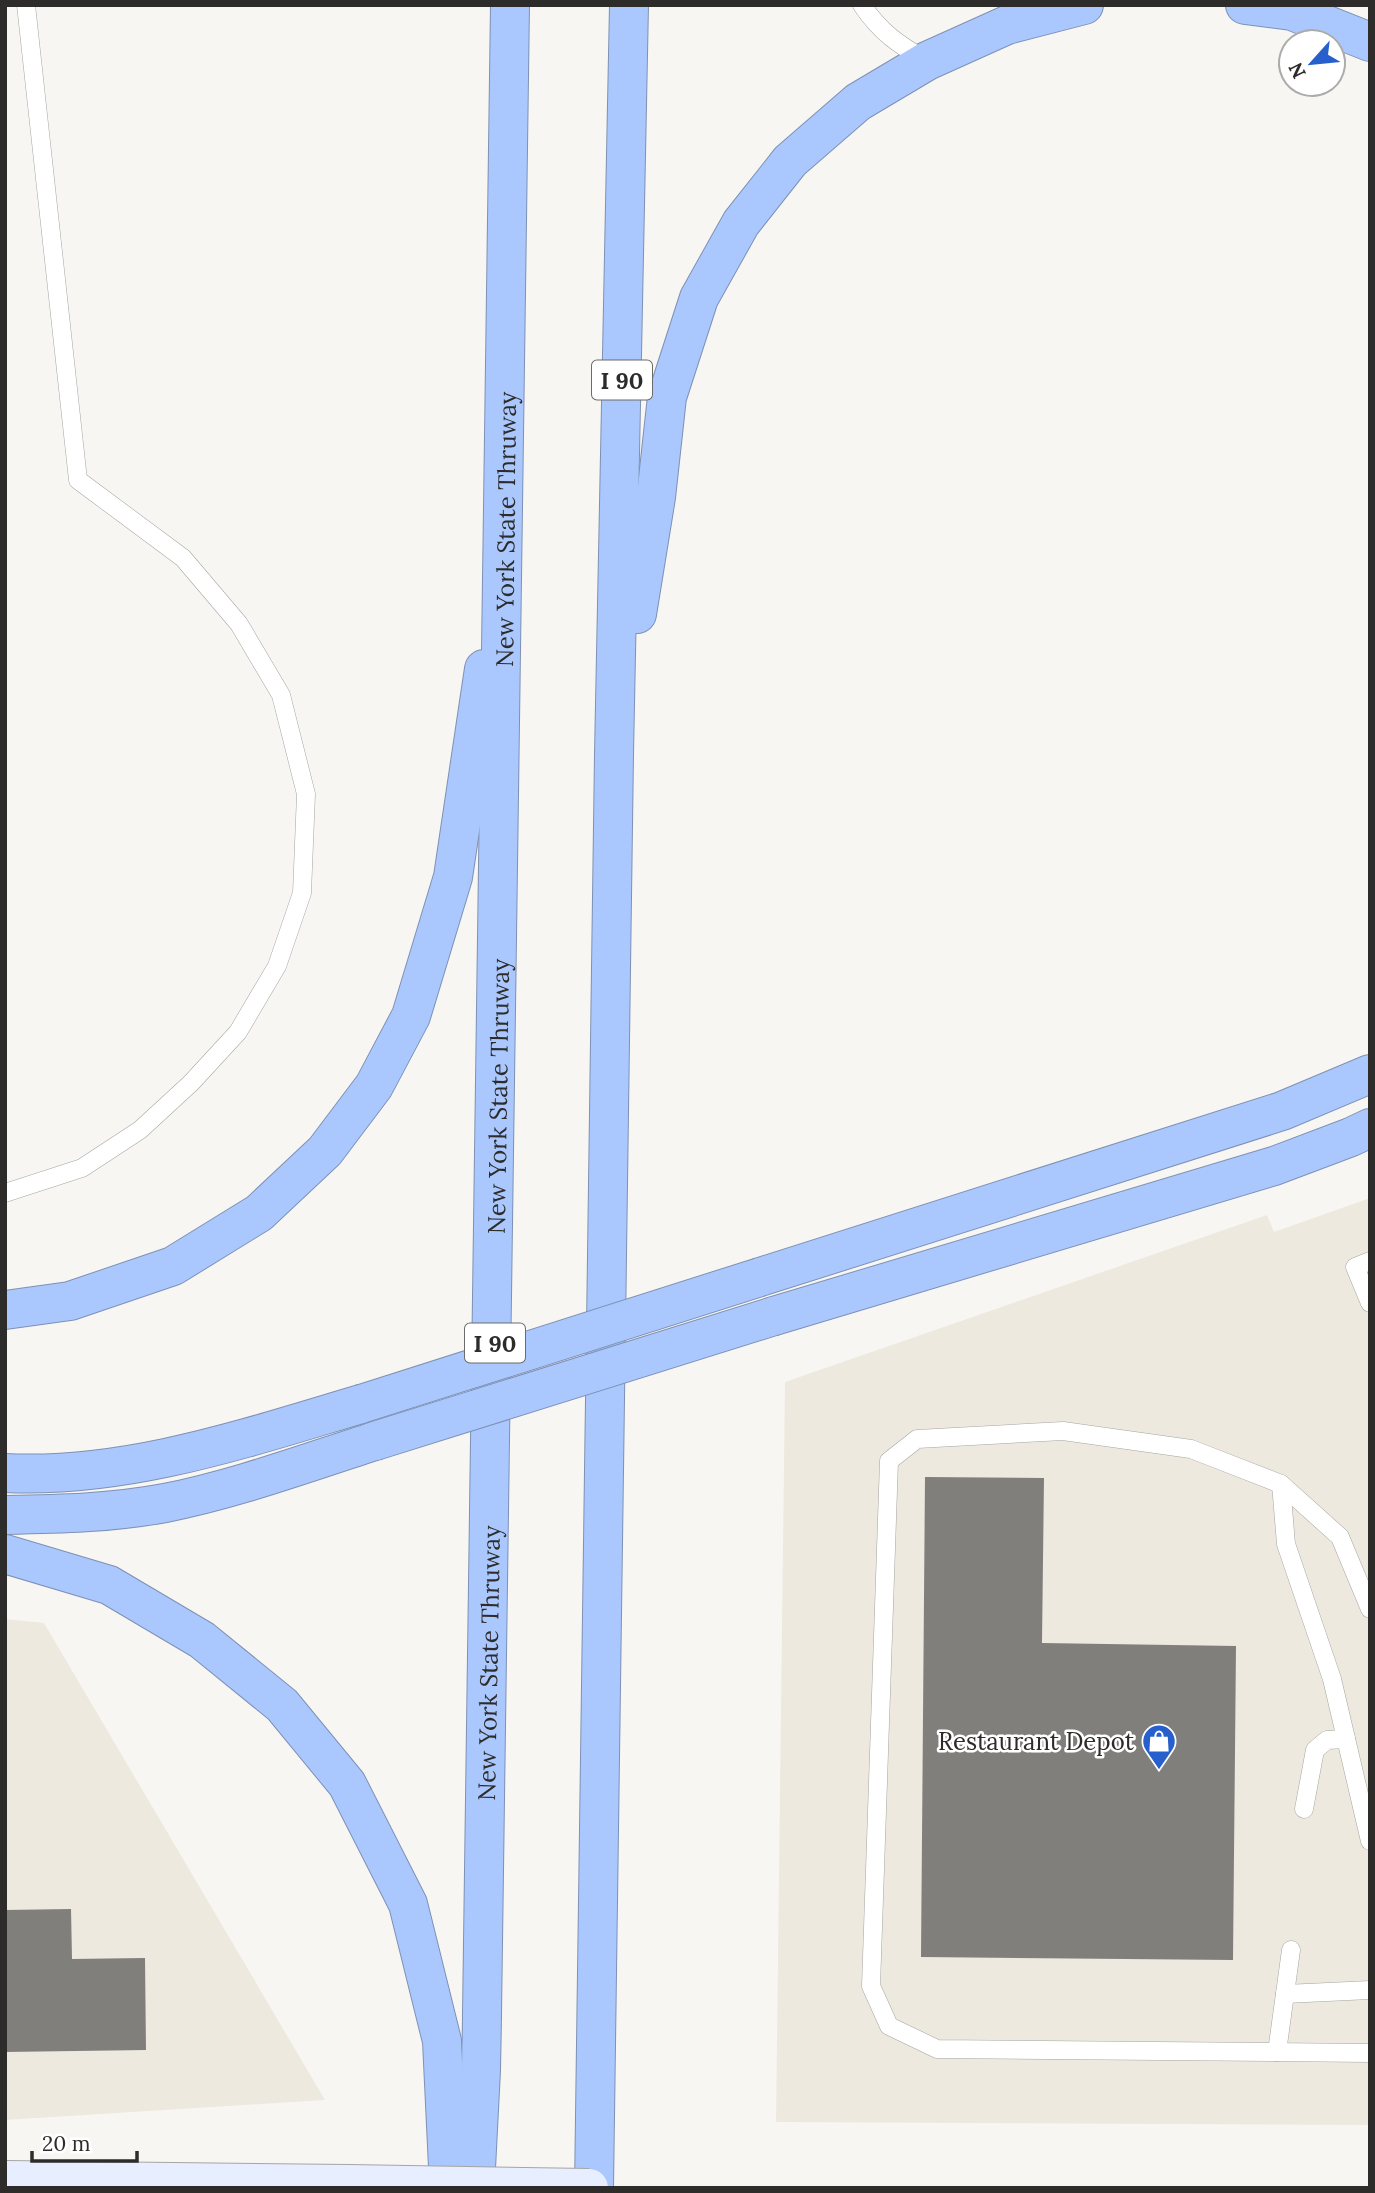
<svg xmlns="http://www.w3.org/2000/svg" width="1375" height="2193" viewBox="0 0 1375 2193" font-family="Lora,serif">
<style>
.built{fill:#ede9df}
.building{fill:#807f7c}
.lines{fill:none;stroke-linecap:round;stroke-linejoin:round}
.lane-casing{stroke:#a6a5a2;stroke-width:19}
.secondary-casing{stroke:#a6a5a2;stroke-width:40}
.highway-casing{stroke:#7e91b4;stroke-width:40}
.lane{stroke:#fff;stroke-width:18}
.secondary{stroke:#e6eeff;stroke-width:38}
.highway{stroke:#aac8fe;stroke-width:38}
.secondary-bridge-casing{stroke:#a6a5a2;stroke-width:40;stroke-linecap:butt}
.highway-bridge-casing{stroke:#7e91b4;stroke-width:40;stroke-linecap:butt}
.secondary-bridge{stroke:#e6eeff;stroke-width:38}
.highway-bridge{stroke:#aac8fe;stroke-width:38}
.labels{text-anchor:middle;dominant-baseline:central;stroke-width:5;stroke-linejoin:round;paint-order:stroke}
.shield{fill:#fff;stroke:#6c6b6b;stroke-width:2}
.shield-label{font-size:23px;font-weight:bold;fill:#2d2c2b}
.street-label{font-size:24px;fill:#2d2c2b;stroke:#fff}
.poi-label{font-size:24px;fill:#2d2c2b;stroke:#fff;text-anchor:end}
</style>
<rect width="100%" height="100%" fill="#f8f6f3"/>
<!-- built -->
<g class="built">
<path d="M1370,1198V2125L776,2122L785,1382L1267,1215L1274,1232Z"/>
<path d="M5,1619L44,1623L325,2100L5,2120Z"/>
</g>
<!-- building -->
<g class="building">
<path d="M925,1477L1044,1478L1042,1643L1236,1646L1233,1960L921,1957Z"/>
<path d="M71,1909L72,1959L145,1958L146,2050L5,2052V1910Z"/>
</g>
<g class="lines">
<!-- lane casing -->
<g class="lane-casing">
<g id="lane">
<path d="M862,5C880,32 899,45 927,61"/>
<path d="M5,1193L82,1168L140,1130L191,1083L238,1032L277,966L302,893L306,794L281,695L239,624L183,558L78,480L26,5"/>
<path d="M1370,1261L1355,1267L1370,1303"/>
<path d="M1281,1484L1286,1544L1332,1679L1370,1841"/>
<path d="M1370,1609L1340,1537L1281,1484L1191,1449L1063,1431L917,1439L889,1461L871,1986L889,2026L937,2049L1370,2053"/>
<path d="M1304,1809L1315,1750L1327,1740L1346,1739"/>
<path d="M1285,1994L1370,1990"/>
<path d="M1277,2052L1291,1950"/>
</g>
</g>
<!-- secondary casing -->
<g class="secondary-casing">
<path id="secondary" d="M5,2180L349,2184"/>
</g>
<!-- highway casing -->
<g class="highway-casing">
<g id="highway">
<path d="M1245,5L1292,11L1370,42"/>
<path d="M637,614L656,497L667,397L699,298L741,223L790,161L858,102L927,61L1007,25L1084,5"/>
<path d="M760,1277L1282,1111L1370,1074"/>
<path d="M5,1310L70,1301L173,1266L259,1213L325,1151L374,1086L411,1016L453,877L484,669"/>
<path d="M774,1316L1274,1166L1351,1137L1370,1128"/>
<path d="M5,1473C127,1479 246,1438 361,1404"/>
<path d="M5,1515C59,1514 112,1513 165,1503C236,1489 306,1463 375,1441"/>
<path d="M5,1554L109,1585L202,1640L282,1705L347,1784L408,1904L442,2041L449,2188"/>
<path id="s1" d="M475,2188L481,2070C494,1382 506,694 510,5"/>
<path d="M594,2188L614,754L629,5"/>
</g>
</g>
<!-- lane -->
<use href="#lane" class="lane"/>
<!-- secondary -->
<use href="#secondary" class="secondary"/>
<!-- highway -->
<use href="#highway" class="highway"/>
<!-- secondary-bridge casing -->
<g class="secondary-bridge-casing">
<path id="secondary-bridge" d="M349,2184L589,2188"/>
</g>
<!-- highway-bridge casing -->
<g class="highway-bridge-casing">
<g id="highway-bridge">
<path d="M361,1404L760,1277"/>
<path d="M375,1441L774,1316"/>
</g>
</g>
<!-- secondary-bridge -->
<use href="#secondary-bridge" class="secondary-bridge"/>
<!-- highway-bridge -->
<use href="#highway-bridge" class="highway-bridge"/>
</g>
<!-- icons -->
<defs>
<g id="shop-pin" transform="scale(1.75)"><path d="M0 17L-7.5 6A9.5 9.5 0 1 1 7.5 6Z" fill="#2760cd" stroke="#fff"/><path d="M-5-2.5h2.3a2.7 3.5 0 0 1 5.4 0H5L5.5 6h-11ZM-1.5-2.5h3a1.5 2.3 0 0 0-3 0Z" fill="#fff"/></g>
</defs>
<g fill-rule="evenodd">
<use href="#shop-pin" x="1159" y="1741"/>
</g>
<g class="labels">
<!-- shield labels -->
<g class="shield">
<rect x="592" y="360.5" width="60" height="39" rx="5"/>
<rect x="465" y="1323.5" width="60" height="39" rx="5"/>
</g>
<g class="shield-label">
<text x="622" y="380">I 90</text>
<text x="495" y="1343">I 90</text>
</g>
<!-- street labels -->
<g class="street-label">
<text stroke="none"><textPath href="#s1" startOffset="1659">New York State Thruway</textPath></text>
<text stroke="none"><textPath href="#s1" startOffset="1092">New York State Thruway</textPath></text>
<text stroke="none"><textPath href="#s1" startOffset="525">New York State Thruway</textPath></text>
</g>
<!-- poi labels -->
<g class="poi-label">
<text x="1134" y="1741">Restaurant Depot</text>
</g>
</g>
<!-- border -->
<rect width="1375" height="2193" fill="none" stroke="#2d2c2b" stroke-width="14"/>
<!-- north arrow -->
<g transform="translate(1312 63) rotate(243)"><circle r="33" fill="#ffffff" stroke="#ababaa" stroke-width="2"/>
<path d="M0-5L12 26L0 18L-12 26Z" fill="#2760cd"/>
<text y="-10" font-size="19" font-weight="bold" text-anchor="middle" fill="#2d2c2b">N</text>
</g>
<!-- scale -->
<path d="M32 2151v10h105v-10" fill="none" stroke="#2d2c2b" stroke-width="3.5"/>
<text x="42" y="2151" font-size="21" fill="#2d2c2b" stroke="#ffffff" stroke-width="5" paint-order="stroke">20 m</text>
</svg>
